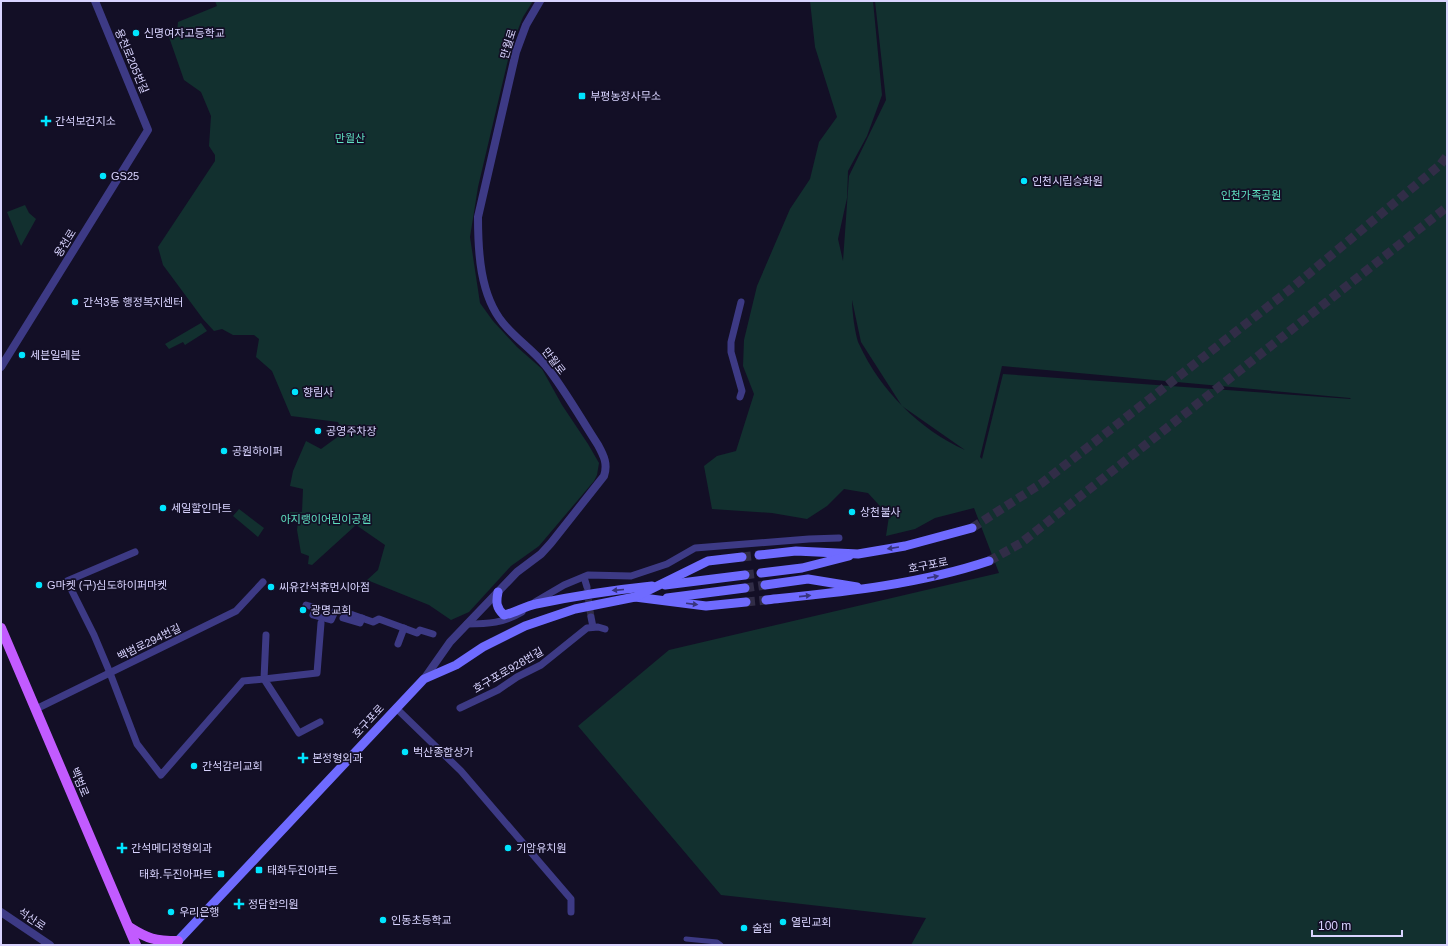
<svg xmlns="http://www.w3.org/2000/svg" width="1448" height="946" viewBox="0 0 1448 946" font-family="Helvetica,'Noto Sans KR',sans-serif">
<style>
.green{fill:#12302f;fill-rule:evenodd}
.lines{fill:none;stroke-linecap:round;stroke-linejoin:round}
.minor-tunnel{stroke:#312d47;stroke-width:7;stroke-dasharray:7 3.5;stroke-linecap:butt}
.secondary-tunnel{stroke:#312d47;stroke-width:9;stroke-dasharray:9 4.5;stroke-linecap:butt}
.pedestrian{stroke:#3d3a85;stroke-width:5}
.minor{stroke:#3d3a85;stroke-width:7}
.tertiary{stroke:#3d3a85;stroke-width:8}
.secondary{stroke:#6f6bff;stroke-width:9}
.primary{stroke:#c25bff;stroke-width:10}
.oneway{fill:#38347d}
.poi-dot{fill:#00e5ff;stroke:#130f26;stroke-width:1.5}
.labels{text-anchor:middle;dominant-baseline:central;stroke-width:3.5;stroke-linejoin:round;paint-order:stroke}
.poi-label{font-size:11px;fill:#d9d4ff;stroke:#130f26;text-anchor:start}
.street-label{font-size:11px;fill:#d9d4ff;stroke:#130f26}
.park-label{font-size:11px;fill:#5fe0c0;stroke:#130f26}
</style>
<rect width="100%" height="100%" fill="#130f26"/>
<!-- green -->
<g class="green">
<path d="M215,1H533L523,17L511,47L478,187L470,237L480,303L493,321L517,347L542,369L562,405L588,444L599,463L597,475L594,481L539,546L511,566L469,612L451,620L429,605L367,580L378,570L385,545L356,525L312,565L308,564L309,556L301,553L297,530L298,522H288L290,512H302L303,489L290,486L293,471L306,441L321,449L343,433L338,422L291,416L272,371L256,357L259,339L254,335H233L222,329L214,331L203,319L163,265L158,247L215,161V155L209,146L211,116L201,92L184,80L169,37L177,32L178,22L217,6Z"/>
<path d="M810,1H873L882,95L867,136L848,171L847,198L838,239L843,261L849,176L886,100L875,1H1447V945H911L926,918L721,895L578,726L669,650L999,573L974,508L935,518L915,529L886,536L889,516L868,493L844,489L827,506L807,519L772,513L712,509L704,466L717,456L736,451L754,394L743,366L744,340L757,286L790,209L810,179L819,142L837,117L815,47ZM852,300L861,342L902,406L965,450C920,430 880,390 859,344C855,335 852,310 852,300ZM1002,366L1350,398L1351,399L1003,374L982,459L980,457Z"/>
<path d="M25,205L29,213L36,219L21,246L7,212Z"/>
<path d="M201,323L207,331L185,345L183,342L169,349L165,344Z"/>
<path d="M239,509L264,528L258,537L233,516Z"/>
</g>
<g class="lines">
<!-- minor-tunnel -->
<path class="minor-tunnel" d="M587,589L591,617"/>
<!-- secondary-tunnel -->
<g class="secondary-tunnel">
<path d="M972,528L1042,483L1288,291L1440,165L1447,156"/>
<path d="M742,557L759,555"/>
<path d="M989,561L1021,543L1447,207"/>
<path d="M745,575L761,573"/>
<path d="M745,588L765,585"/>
<path d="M746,602L766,600"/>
</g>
<!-- pedestrian -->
<path class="pedestrian" d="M686,939L717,942L721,945"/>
<!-- minor -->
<g class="minor">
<path d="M740,397L742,391L731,352V342L741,302"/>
<path d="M135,552L67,581L94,635L110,673L137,744L161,775L243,681L264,679L266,635"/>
<path d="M584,577L587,587"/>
<path d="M535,602L564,585L588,575L631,576L667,564L695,548L809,539L839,538"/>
<path d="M306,605L316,608L313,615L331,620L336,609L373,622L379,619L417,633L420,630L433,634"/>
<path d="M591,617L593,627"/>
<path d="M343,618L360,623L362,618"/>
<path d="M467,624C488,624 504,623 522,612"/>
<path d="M398,644L404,628"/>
<path d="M396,708L461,771L571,899V912"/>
<path d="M460,708L498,690L517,677L541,665L587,628L598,627L605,629"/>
<path d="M36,709L236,611L263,582"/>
<path d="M320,722L299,733L264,679L317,673L321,623"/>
</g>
<!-- tertiary -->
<g class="tertiary">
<path d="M1,367L148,130L95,1"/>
<path d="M424,679L450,642L517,572L541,554L551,543L604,476C608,464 604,456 598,445C581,419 565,390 546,366C533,350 516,339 503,323C480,295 478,252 478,217L516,52L526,25L540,1"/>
<path d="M1,912L50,945"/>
</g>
<!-- secondary -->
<g class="secondary">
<path d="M759,555L796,551L858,554L905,546L972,528"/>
<path d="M761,573L802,568L849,556"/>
<path d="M665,585L745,575"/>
<path d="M765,585L808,579L857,587"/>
<path d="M498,592C496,602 496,608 504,615C515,613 525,606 536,604C575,596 613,590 652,586"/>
<path d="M635,597L706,606L746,602"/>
<path d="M667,598L745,588"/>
<path d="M766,600C842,592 917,585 989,561"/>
<path d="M174,945L424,679L456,665L483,647L525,626L575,609L635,597L708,561L742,557"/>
</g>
<!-- primary -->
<g class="primary">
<path d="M1,628L136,945"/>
<path d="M129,927C148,939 155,941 178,941"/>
</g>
</g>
<!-- one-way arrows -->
<defs><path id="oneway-solid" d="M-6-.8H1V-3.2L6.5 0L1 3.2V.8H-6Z"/></defs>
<g class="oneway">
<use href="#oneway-solid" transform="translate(893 548) rotate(171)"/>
<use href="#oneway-solid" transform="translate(933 577) rotate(-11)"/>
<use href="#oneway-solid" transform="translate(618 590) rotate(175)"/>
<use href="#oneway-solid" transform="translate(805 596) rotate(-6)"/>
<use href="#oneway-solid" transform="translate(692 604) rotate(7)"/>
</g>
<!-- markers -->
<g class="poi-dot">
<circle cx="136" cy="33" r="4"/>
<rect x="578" y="92" width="8" height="8" rx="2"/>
<path d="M44 115h4v4h4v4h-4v4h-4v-4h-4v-4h4z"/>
<circle cx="103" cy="176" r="4"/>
<circle cx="1024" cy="181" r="4"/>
<circle cx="75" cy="302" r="4"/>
<circle cx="22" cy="355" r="4"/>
<circle cx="295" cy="392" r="4"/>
<circle cx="318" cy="431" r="4"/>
<circle cx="224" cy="451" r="4"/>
<circle cx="163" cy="508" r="4"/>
<circle cx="852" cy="512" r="4"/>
<circle cx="39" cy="585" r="4"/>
<circle cx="271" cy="587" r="4"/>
<circle cx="303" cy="610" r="4"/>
<circle cx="405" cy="752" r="4"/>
<path d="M301 752h4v4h4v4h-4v4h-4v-4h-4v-4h4z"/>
<circle cx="194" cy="766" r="4"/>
<path d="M120 842h4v4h4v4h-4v4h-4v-4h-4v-4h4z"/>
<circle cx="508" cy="848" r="4"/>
<rect x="255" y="866" width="8" height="8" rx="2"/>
<rect x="217" y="870" width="8" height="8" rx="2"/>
<path d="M237 898h4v4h4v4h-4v4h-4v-4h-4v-4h4z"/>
<circle cx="171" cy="912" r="4"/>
<circle cx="383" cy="920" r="4"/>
<circle cx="783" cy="922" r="4"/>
<circle cx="744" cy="928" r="4"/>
</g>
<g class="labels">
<!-- poi labels -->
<g class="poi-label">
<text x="144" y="33">신명여자고등학교</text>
<text x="590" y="96">부평농장사무소</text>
<text x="55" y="121">간석보건지소</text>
<text x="111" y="176">GS25</text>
<text x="1032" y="181">인천시립승화원</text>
<text x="83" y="302">간석3동 행정복지센터</text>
<text x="30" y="355">세븐일레븐</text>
<text x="303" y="392">향림사</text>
<text x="326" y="431">공영주차장</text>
<text x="232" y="451">공원하이퍼</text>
<text x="171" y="508">세일할인마트</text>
<text x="860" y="512">상천불사</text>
<text x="47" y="585">G마켓 (구)심도하이퍼마켓</text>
<text x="279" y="587">씨유간석휴먼시아점</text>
<text x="311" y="610">광명교회</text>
<text x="413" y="752">벅산종합상가</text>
<text x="312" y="758">본정형외과</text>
<text x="202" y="766">간석감리교회</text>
<text x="131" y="848">간석메디정형외과</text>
<text x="516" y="848">기암유치원</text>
<text x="267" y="870">태화두진아파트</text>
<text x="213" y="874" text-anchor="end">태화.두진아파트</text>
<text x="248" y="904">정담한의원</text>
<text x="179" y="912">우리은행</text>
<text x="391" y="920">인동초등학교</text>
<text x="791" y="922">열린교회</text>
<text x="752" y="928">술집</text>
</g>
<!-- street labels -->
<g class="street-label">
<text transform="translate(508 44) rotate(-73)">만월로</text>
<text transform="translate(132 61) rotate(67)">용천로205번길</text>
<text transform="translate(65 243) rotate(-58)">용천로</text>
<text transform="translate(554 361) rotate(52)">만월로</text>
<text transform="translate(928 565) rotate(-11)">호구포로</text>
<text transform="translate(149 642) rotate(-26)">백범로294번길</text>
<text transform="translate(508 670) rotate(-30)">호구포로928번길</text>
<text transform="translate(368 721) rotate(-47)">호구포로</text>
<text transform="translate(80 782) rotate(67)">백범로</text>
<text transform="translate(32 919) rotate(34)">석산로</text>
</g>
<!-- park labels -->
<g class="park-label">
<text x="350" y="138">만월산</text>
<text x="1251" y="195">인천가족공원</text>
<text x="326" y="519">아지랭이어린이공원</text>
</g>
</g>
<!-- border -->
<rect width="1448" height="946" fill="none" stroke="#d9d4ff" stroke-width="4"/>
<!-- scale -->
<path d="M1312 930v6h90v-6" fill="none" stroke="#d9d4ff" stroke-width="2"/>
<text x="1318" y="930" font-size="12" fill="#d9d4ff" stroke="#130f26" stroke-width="3" paint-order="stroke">100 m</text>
</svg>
